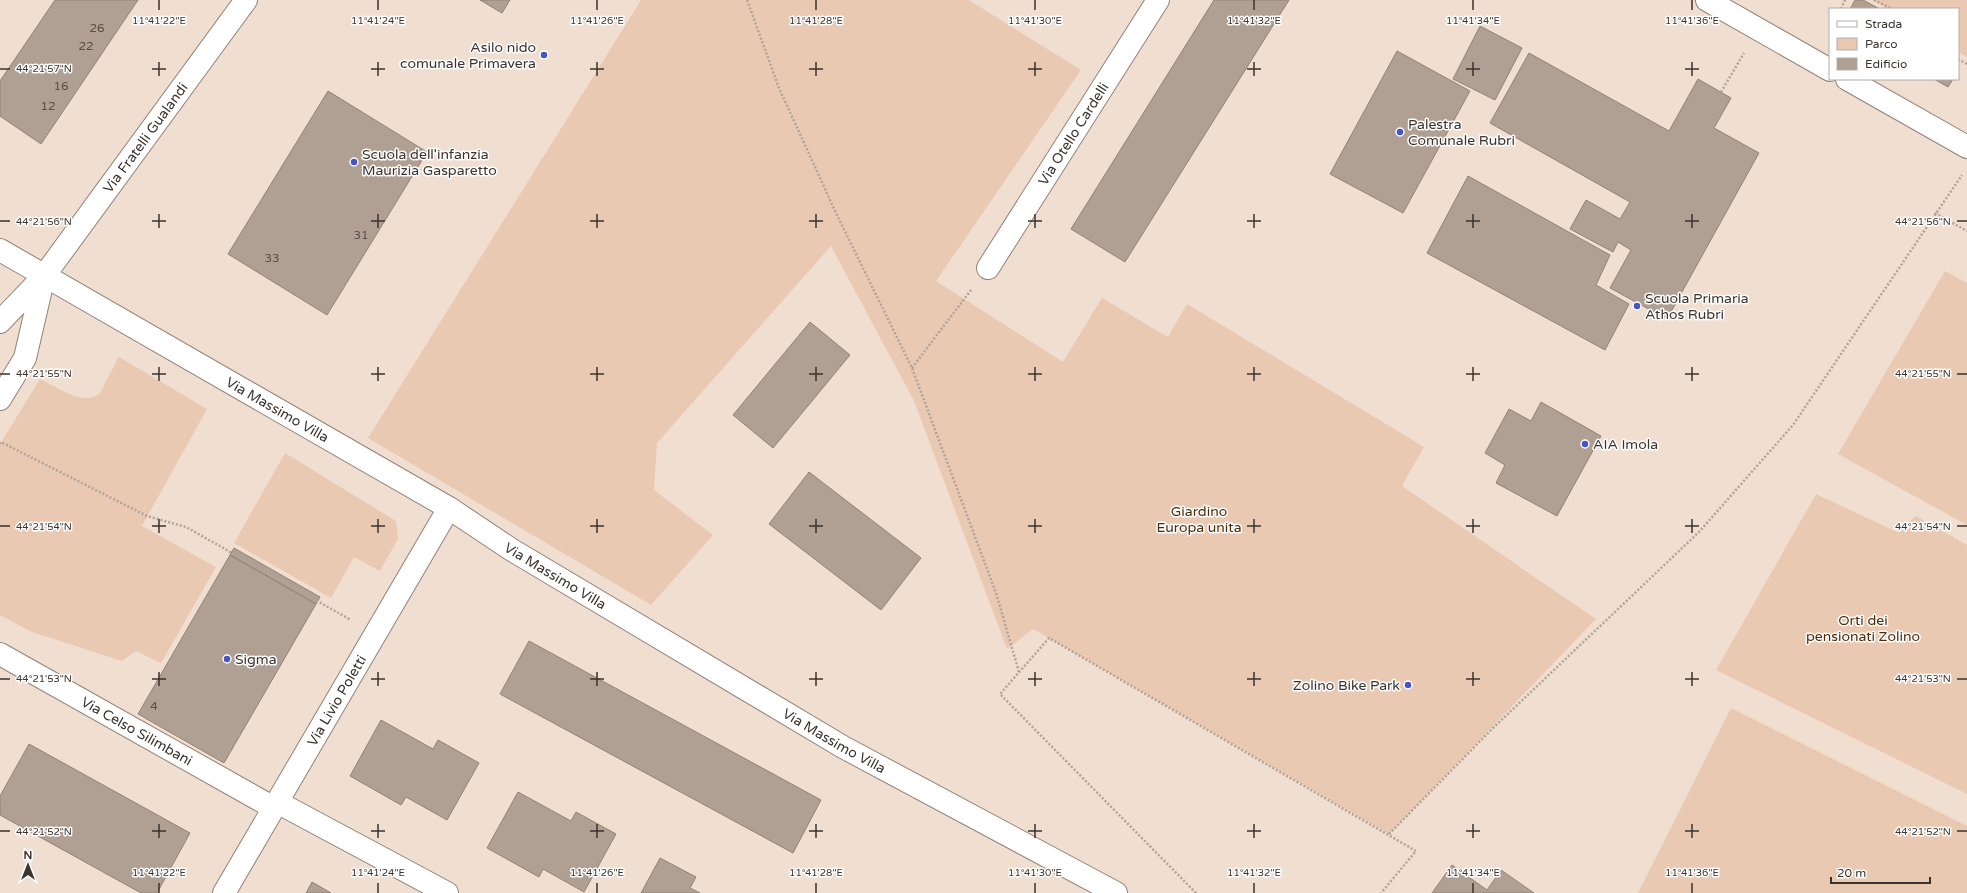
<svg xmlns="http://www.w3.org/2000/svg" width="1967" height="893" viewBox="0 0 1967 893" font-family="'Varela Round',sans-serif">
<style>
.green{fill:#eac9b3}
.building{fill:#b09f93;stroke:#928276}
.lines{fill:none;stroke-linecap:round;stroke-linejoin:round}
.minor-casing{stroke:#928276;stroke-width:24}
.path{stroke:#b1a398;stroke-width:2.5;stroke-dasharray:2 2;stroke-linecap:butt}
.minor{stroke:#fff;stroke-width:22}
.ticks{fill:none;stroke:#3a332e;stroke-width:1.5}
.poi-dot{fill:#4555c9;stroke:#fff;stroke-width:1.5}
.labels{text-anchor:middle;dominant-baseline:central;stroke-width:3;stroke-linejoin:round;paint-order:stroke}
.number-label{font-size:12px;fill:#584e47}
.poi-label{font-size:14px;fill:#3a332e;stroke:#fff;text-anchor:start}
.street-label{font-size:14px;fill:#3a332e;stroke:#fff}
.park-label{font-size:14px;fill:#4e2a0a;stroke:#fff}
.ticks-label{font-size:10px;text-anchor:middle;fill:#3a332e;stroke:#fff;stroke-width:3;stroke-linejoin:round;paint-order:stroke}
</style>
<rect width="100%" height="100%" fill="#f0ded1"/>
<!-- green -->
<g class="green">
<path d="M641,0H969L1081,70L936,281L1063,362L1102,298L1168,337L1187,304L1424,447L1402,486L1596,619L1389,834L1033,629L1007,649L914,401L831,246L657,443L654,490L713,535L651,605L368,438Z"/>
<path d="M1872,0H1967V57L1958,52V9H1889Z"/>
<path d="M1945,271L1967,283V525L1838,454Z"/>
<path d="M119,357L207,409L142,526L216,567L161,663L136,651L122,661L32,632L0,615V444L40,379C55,386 85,408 100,393C103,389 105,383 107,379C111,371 115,364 119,357Z"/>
<path d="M285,453L396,521L398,539L380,571L354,557L331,598L234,543Z"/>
<path d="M1816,494L1897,532L1916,516L1967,545V794L1716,670Z"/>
<path d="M1731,708L1967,826V893H1638Z"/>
</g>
<!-- building -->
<g class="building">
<path d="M55,0H138L41,144L0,116V81Z"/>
<path d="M480,0H510L502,13Z"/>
<path d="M1214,0H1289L1125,262L1071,229Z"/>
<path d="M1855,0H1863L1880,9H1850Z"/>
<path d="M1480,26L1522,48L1495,100L1453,79Z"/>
<path d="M1397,51L1470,91L1403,213L1330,174Z"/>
<path d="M1529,53L1669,131L1698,79L1731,98L1714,128L1759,153L1667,319L1610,288L1631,250L1618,242L1613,252L1570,229L1586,200L1620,219L1630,202L1490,123Z"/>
<path d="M1934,79H1953L1948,87Z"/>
<path d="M328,91L427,152L327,315L228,254Z"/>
<path d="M1468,176L1610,255L1596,285L1629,304L1605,350L1427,253Z"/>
<path d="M810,322L850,355L773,448L733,415Z"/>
<path d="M1541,402L1601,436L1557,516L1496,483L1505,465L1485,453L1509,409L1531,421Z"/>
<path d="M809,472L921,558L881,610L769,524Z"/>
<path d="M234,548L320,597L316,604L230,555Z"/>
<path d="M230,555L316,604L224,763L138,714Z"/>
<path d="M529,641L821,800L793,853L500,694Z"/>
<path d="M381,720L433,749L438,740L479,763L447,820L406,797L401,805L350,776Z"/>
<path d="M29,744L190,833L157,893H141L0,815V796Z"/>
<path d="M518,792L571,821L576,812L616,834L584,892L543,869L539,877L487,848Z"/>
<path d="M660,858L696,877L690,888L700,893H641Z"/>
<path d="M1452,865L1487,890L1501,870L1534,893H1432Z"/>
<path d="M312,882L331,893H306Z"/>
</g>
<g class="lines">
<!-- minor casing -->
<g class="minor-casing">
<g id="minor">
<path d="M1707,0L1830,70"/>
<path d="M1847,79L1967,147"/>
<path id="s1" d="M0,250L449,508L512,550L843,747L1116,893"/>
<path id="s2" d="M988,268L1158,0"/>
<path id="s3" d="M0,322L44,276L246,0"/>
<path d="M0,399L25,358L44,276"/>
<path id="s4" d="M0,654L274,808"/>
<path d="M277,802L447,893"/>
<path id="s5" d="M224,893L449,508"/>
</g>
</g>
<!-- path -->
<g class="path">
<path d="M747,0L779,88L836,213L912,368L996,593L1019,672"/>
<path d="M1874,0L1892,9"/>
<path d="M1841,9L1845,0"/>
<path d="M1958,59L1967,64"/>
<path d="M1721,92L1744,53"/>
<path d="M1935,213L1967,231"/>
<path d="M912,368L971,290"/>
<path d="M0,444L1,442L147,516L186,527L351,620"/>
<path d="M1389,834L1493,728L1699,532L1793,425L1962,175"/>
<path d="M1196,893L1000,694L1049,638L1416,851L1381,893"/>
</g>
<!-- minor -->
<use href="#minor" class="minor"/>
</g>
<!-- ticks -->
<path class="ticks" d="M159,0V10M378,0V10M597,0V10M816,0V10M1035,0V10M1254,0V10M1473,0V10M1692,0V10M159,62V76M378,62V76M597,62V76M816,62V76M1035,62V76M1254,62V76M1473,62V76M1692,62V76M0,69H10M152,69H166M371,69H385M590,69H604M809,69H823M1028,69H1042M1247,69H1261M1466,69H1480M1685,69H1699M159,214V228M378,214V228M597,214V228M816,214V228M1035,214V228M1254,214V228M1473,214V228M1692,214V228M0,221H10M152,221H166M371,221H385M590,221H604M809,221H823M1028,221H1042M1247,221H1261M1466,221H1480M1685,221H1699M1957,221H1967M159,367V381M378,367V381M597,367V381M816,367V381M1035,367V381M1254,367V381M1473,367V381M1692,367V381M0,374H10M152,374H166M371,374H385M590,374H604M809,374H823M1028,374H1042M1247,374H1261M1466,374H1480M1685,374H1699M1957,374H1967M159,519V533M378,519V533M597,519V533M816,519V533M1035,519V533M1254,519V533M1473,519V533M1692,519V533M0,526H10M152,526H166M371,526H385M590,526H604M809,526H823M1028,526H1042M1247,526H1261M1466,526H1480M1685,526H1699M1957,526H1967M159,672V686M378,672V686M597,672V686M816,672V686M1035,672V686M1254,672V686M1473,672V686M1692,672V686M0,679H10M152,679H166M371,679H385M590,679H604M809,679H823M1028,679H1042M1247,679H1261M1466,679H1480M1685,679H1699M1957,679H1967M159,824V838M378,824V838M597,824V838M816,824V838M1035,824V838M1254,824V838M1473,824V838M1692,824V838M0,831H10M152,831H166M371,831H385M590,831H604M809,831H823M1028,831H1042M1247,831H1261M1466,831H1480M1685,831H1699M1957,831H1967M159,883V893M378,883V893M597,883V893M816,883V893M1035,883V893M1254,883V893M1473,883V893M1692,883V893"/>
<!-- markers -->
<g class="poi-dot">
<circle cx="544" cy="55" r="4"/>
<circle cx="1400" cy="132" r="4"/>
<circle cx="354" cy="162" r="4"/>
<circle cx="1637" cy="306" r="4"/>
<circle cx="1585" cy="444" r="4"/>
<circle cx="227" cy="659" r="4"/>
<circle cx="1408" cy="685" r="4"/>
</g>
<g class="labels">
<!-- number labels -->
<g class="number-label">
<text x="97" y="28">26</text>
<text x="86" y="46">22</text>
<text x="61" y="86">16</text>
<text x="48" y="106">12</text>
<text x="361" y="235">31</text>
<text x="272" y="258">33</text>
<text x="154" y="706">4</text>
</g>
<!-- poi labels -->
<g class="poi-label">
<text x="536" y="47" text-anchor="end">Asilo nido<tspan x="536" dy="16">comunale Primavera</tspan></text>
<text x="1408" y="124">Palestra<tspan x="1408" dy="16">Comunale Rubri</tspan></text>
<text x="362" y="154">Scuola dell'infanzia<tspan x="362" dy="16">Maurizia Gasparetto</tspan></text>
<text x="1645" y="298">Scuola Primaria<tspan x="1645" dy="16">Athos Rubri</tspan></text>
<text x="1593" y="444">AIA Imola</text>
<text x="235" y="659">Sigma</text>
<text x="1400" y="685" text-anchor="end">Zolino Bike Park</text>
</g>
<!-- street labels -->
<g class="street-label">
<text stroke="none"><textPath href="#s2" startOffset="159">Via Otello Cardelli</textPath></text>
<text stroke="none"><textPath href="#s3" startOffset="235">Via Fratelli Gualandi</textPath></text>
<text stroke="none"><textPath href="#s1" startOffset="320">Via Massimo Villa</textPath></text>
<text stroke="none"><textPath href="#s1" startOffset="644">Via Massimo Villa</textPath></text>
<text stroke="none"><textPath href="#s5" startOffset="223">Via Livio Poletti</textPath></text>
<text stroke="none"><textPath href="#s4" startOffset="157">Via Celso Silimbani</textPath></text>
<text stroke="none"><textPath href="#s1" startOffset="968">Via Massimo Villa</textPath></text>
</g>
<!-- park labels -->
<g class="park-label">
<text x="1199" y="511">Giardino<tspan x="1199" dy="16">Europa unita</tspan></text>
<text x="1863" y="620">Orti dei<tspan x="1863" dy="16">pensionati Zolino</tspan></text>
</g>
</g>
<g class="ticks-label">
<text x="159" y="24">11°41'22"E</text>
<text x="378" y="24">11°41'24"E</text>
<text x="597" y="24">11°41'26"E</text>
<text x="816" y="24">11°41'28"E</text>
<text x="1035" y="24">11°41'30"E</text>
<text x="1254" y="24">11°41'32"E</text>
<text x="1473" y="24">11°41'34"E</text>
<text x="1692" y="24">11°41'36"E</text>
<text x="44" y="72">44°21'57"N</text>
<text x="44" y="225">44°21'56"N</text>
<text x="1923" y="225">44°21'56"N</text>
<text x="44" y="377">44°21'55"N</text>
<text x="1923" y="377">44°21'55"N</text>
<text x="44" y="530">44°21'54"N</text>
<text x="1923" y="530">44°21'54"N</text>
<text x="44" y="682">44°21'53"N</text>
<text x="1923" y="682">44°21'53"N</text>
<text x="44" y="835">44°21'52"N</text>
<text x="1923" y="835">44°21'52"N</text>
<text x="159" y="876">11°41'22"E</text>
<text x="378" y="876">11°41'24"E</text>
<text x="597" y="876">11°41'26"E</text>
<text x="816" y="876">11°41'28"E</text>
<text x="1035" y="876">11°41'30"E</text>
<text x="1254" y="876">11°41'32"E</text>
<text x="1473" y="876">11°41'34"E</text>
<text x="1692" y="876">11°41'36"E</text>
</g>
<!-- legend -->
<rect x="1829" y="8" width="130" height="72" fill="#ffffff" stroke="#b0adab"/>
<rect x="1837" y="21" width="20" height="6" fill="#ffffff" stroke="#b0adab"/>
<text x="1865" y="28" font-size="12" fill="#3a332e">Strada</text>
<rect x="1837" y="38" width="20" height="12" fill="#eac9b3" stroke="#b0adab"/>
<text x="1865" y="48" font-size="12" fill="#3a332e">Parco</text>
<rect x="1837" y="58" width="20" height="12" fill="#b09f93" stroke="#b0adab"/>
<text x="1865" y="68" font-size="12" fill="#3a332e">Edificio</text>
<!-- north arrow -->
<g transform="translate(28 865)" stroke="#ffffff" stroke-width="3" paint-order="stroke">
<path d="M0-3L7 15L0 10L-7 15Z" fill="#3a332e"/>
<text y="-6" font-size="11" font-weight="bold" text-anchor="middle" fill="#3a332e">N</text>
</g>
<!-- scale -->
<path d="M1831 877v6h99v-6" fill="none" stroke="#3a332e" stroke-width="2"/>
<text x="1837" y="877" font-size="12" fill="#3a332e" stroke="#ffffff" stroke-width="3" paint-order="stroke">20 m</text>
</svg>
